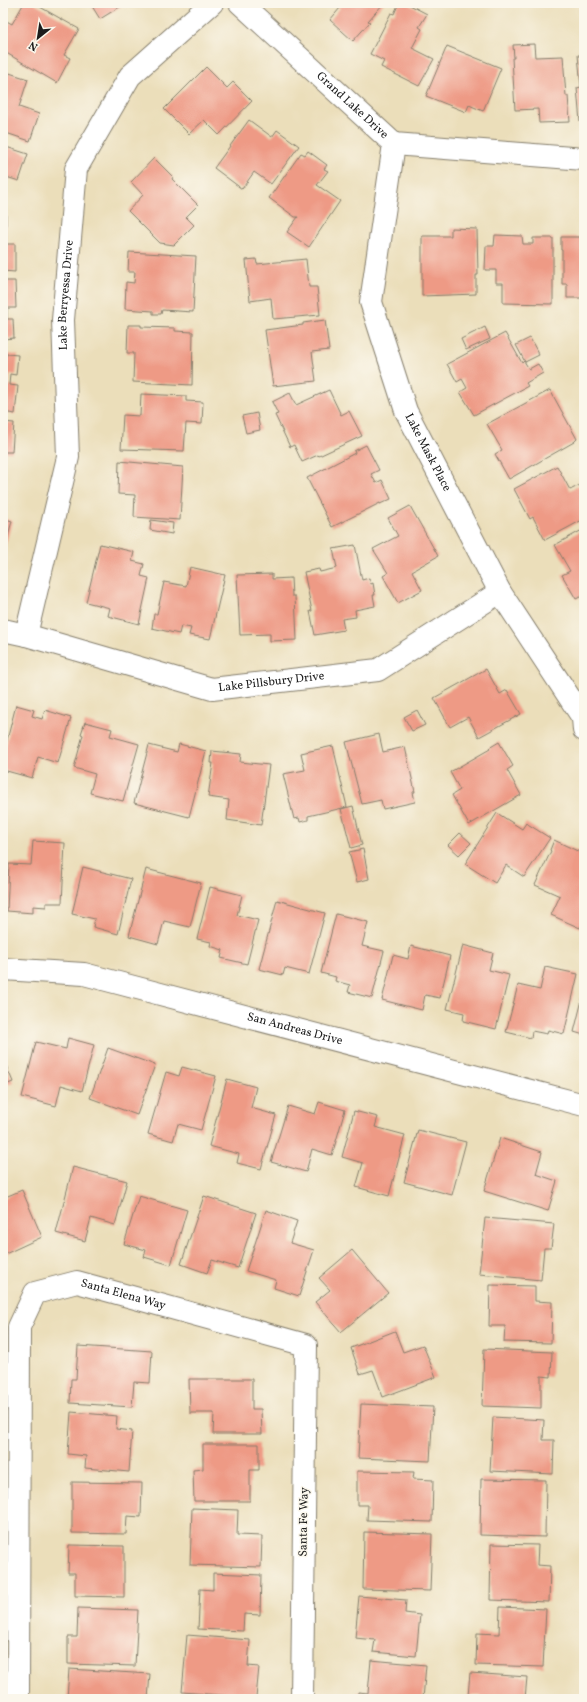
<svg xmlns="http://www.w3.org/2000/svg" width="587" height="1702" viewBox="0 0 587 1702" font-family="Vollkorn,serif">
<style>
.building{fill:#ee9a85}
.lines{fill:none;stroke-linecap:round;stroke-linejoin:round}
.street-casing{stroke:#847d6b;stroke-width:24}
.secondary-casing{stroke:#847d6b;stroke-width:24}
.street{stroke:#fff;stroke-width:22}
.secondary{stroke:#fff;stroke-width:22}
.labels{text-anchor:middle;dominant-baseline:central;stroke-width:3;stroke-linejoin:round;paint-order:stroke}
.street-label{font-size:12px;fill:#1c1c1c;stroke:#fbf7ec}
</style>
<rect width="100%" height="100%" fill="#fbf7ec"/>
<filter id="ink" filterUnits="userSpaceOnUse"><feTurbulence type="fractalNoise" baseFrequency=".025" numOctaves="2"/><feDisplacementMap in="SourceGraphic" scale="8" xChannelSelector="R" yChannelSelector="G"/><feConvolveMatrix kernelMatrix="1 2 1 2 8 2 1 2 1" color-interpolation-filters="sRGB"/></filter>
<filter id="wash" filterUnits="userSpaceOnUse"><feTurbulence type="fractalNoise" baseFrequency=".012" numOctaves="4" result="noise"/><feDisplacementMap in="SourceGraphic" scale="16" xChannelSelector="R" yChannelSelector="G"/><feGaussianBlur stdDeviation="0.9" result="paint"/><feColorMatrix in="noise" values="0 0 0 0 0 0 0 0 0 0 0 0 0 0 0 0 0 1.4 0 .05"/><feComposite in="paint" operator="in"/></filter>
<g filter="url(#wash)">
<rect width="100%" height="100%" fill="#ebdeba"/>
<g id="blocks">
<!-- building -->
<g class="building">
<path d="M24,3H33L79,29L64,55L70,58L57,83L3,51V19L12,24Z"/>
<path d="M90,3H126L100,19Z"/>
<path d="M334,3H340L343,6L346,3H384L368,21L370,22L353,41L330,20L340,8Z"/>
<path d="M399,3H406L427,14L419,27L422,29L412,48L434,59L419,86L381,67L384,61L370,54L391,13L394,14Z"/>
<path d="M534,44L535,57L563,56L566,96H568L570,122L539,123L538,109L515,110L512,58H514L513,45Z"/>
<path d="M447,46L501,68L483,111L469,105L466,112L426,96Z"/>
<path d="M578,55H584V122H580L577,88L581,87Z"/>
<path d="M206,67L227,88L233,82L252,101L219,135L204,120L189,134L164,109Z"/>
<path d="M3,71L28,79L19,107L39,114L30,141L3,132Z"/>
<path d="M249,120L272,137L277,130L299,146L271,184L254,172L242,189L214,168Z"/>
<path d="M3,146L28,154L19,181L3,176Z"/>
<path d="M308,151L327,165L324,169L328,171L317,185L340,201L309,247L287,232L298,217H295L269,198L301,153L305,155Z"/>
<path d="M154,158L173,177L172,179L198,205L186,217L194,225L174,245L160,243L128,211L143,195L131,182Z"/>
<path d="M3,214H6V244H15V272L3,271Z"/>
<path d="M451,228L477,229L478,275H476V294L422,296V236H451Z"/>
<path d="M495,235L522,236L523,244H533V238H553V304L503,303V283H496V270H485L486,246H494Z"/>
<path d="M561,237H584V298H567V284H562V250H561Z"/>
<path d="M129,252L196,256L193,312L162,310L161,314H153V311L125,309L126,282L134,283L135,272H128Z"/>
<path d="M256,259L257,264L306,259L309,287H317L320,315L273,319L271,298L250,301L246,260Z"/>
<path d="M3,281H15L16,308H7V319H13L14,338L3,339Z"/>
<path d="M325,320L329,350L312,352L316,381L273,386L265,330L303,325V323Z"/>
<path d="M128,325H141V327L175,328V331L193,332L192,385L133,382L134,353H127Z"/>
<path d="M485,327L490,339L466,350L461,339Z"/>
<path d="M505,333L522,363L524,361L529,369L538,364L543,373L526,383L528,386L474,415L460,392L467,388L462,379L457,382L447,364Z"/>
<path d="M530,338L539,355L525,362L516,345Z"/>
<path d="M7,354L18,355L16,375L10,374L9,385L18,386L15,414L3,412V355L6,356Z"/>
<path d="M329,390L341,415L349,411L362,436L319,456L318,455L302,462L294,445L290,447L275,415L278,414L272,402L290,393L296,405Z"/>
<path d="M550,390L577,439L574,442L509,479L495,454L502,450L487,424Z"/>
<path d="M141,394L186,396V401L203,402L202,424L186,423L184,451L121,449L123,415L140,416Z"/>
<path d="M257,413L260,430L246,433L242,416Z"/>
<path d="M3,422L14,423L12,452H3Z"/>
<path d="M366,445L379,470L371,474L376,483L382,480L391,499L380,504V503L332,527L307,478L355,453L354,451Z"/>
<path d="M119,461L183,467L180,520L134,517L135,495L118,494Z"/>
<path d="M557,466L570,490L584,483V519L545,540L533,517L530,519L514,489Z"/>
<path d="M410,506L438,556L412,571L422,590L398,603L383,576L388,573L373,549L398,536L388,518Z"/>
<path d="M3,518L12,521L4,551H3Z"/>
<path d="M151,520L173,523L172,534L150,530Z"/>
<path d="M584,529V595L576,599L562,575L570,571L555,545Z"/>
<path d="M100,544L134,552L132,561L144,564L141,576L149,578L139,624L108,616L110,608L86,602Z"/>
<path d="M355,545L362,580L369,578L371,584L373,583L375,595H373L375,606L355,610L356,617L342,619L344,630L315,635L310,611H312L304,572L319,569L320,572L337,568L333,549Z"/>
<path d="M190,567L225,575L210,639L189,635L191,628L181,626L179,634L152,628L154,614H157L164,582L186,586Z"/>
<path d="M272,574V579L291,578L292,596H295L297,640L270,641V634L240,635L237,575Z"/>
<path d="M486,669L500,694L507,690L521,714L479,737L468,717L450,727L434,698Z"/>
<path d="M16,705L34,710L32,716L42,719L45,710L71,718L58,763L38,757L32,778L3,770V748H5Z"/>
<path d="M417,710L425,725L412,731L404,717Z"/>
<path d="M85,722L112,729L110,736L139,744L123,801L90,793L95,774L74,768L83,735L81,734Z"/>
<path d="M379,734L383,752L405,747L415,792H413L415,802L383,809L381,800L362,804L346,742Z"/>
<path d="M499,742L513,766L507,770L521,795L469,825L452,795L460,790L450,772L490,749L489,748Z"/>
<path d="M179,744L206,751L189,817L134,803L149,745L177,752Z"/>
<path d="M333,746L347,807L308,816V820L300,822L299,818L294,819L283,774L305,770L301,753Z"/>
<path d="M212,751L241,754L240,762L269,765L261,825L227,820L229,800L208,797L213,763H211Z"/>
<path d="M353,806L362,845L351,848L341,809Z"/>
<path d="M497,813L522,829L526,823L550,838L524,877L506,865L495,883L465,864Z"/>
<path d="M460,833L471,843L459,855L448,845Z"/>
<path d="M554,840L584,854V920L580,928L551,915L560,896L535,885L551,851L550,850Z"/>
<path d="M33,841L65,843L62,903H46V907L33,906V913L7,911L9,864L31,865Z"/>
<path d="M363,849L369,879L357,882L349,852Z"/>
<path d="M83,867L131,879L118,934L93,927L95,919L72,914Z"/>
<path d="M146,869L201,883L190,927L164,921L158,944L129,936Z"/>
<path d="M210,887L242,895L237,915L258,920L247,964L221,958L223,950L210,946L211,942L197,939Z"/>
<path d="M277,900L325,913L309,974L285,968L283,975L259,969Z"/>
<path d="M336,914L368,922L362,946L384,951L372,998L348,992L350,985L335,981L336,977L321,973Z"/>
<path d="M463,945L493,953L489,970L509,975L496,1029L463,1021L464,1013L447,1009Z"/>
<path d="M411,946L450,956L440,998L425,995L422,1010L382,1000L393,955L408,959Z"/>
<path d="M545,967L578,974L564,1034L548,1030L547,1034L532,1031L531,1038L506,1032L518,985L540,990Z"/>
<path d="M584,992V1035L574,1032Z"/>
<path d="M68,1038L94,1045L82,1091L61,1085L56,1106L22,1097L36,1042L66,1049Z"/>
<path d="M108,1048L155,1065L137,1115L90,1098Z"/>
<path d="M3,1058L13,1082L3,1086Z"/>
<path d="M182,1067L216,1076L201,1130L178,1124L173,1141L148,1134L166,1072L179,1076Z"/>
<path d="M227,1079L256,1087L251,1108L276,1115L261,1169L237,1163L239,1154L209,1146Z"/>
<path d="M319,1102L345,1110L332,1155L312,1149L306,1172L271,1162L288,1106L315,1114Z"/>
<path d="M354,1111L378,1117L375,1127L405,1135L389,1196L356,1187L363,1163L342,1157Z"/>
<path d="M418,1130L466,1142L452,1195L404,1182Z"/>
<path d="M500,1138L542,1152L536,1174L557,1181L548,1211L484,1191Z"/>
<path d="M73,1167L127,1181L115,1225L91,1218L85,1241L56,1233Z"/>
<path d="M22,1190L42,1237L3,1255V1198Z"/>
<path d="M139,1196L187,1210L171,1265L144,1257L146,1250L124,1244Z"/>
<path d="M204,1196L256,1213L238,1268L212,1260L207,1273L181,1264Z"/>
<path d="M266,1210L297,1221L290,1243L314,1250L299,1296L274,1288L276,1280L246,1271Z"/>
<path d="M485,1218L554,1224L551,1248H544L541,1280L479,1274Z"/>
<path d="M352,1250L388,1293L341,1332L315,1302L330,1290L319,1278Z"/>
<path d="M490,1285L535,1286V1301L552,1302L551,1343L504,1342L505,1326H489Z"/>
<path d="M395,1331L403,1352L423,1345L436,1377L383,1397L373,1370L360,1374L351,1348Z"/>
<path d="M78,1346L152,1351L150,1383L134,1382L132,1407L70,1403L71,1379H76Z"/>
<path d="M484,1349L552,1352L551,1377L541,1376V1408L482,1406Z"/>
<path d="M189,1379H252V1409H261L262,1434H213L214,1413H190Z"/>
<path d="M361,1404L433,1407L430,1461L358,1458Z"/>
<path d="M71,1412L117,1416L116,1429L132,1431L129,1472L85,1468L86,1456L68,1454Z"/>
<path d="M493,1417L544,1420L543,1440H554L553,1474L490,1471Z"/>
<path d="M203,1444H259V1470H250V1501H194L193,1470L203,1469Z"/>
<path d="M357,1471L414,1472L413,1479L433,1480L432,1522L367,1520L368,1505H357Z"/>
<path d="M481,1479L546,1480L545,1537L480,1535Z"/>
<path d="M72,1482L142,1483L141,1517L127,1516L126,1534L72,1533Z"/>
<path d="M192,1508L238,1510L237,1535L262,1536L261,1567L190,1565Z"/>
<path d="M364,1532L432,1534L430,1591L363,1589Z"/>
<path d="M491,1544L538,1545L537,1565L550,1566L549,1602L490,1600Z"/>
<path d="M69,1545L124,1546V1597L75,1596V1573H68Z"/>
<path d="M213,1573L261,1575L260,1615L244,1614L243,1631L198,1629L200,1589L213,1590Z"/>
<path d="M359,1596L406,1600L405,1613L420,1615L416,1656L373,1652L375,1640L355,1638Z"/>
<path d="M500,1607L546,1609L543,1667L476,1665L477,1633L499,1634Z"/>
<path d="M78,1608L138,1610L135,1666L68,1664V1637H77Z"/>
<path d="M187,1635L250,1640L248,1666L259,1667L256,1698L182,1692Z"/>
<path d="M371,1660L426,1665L423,1699H358V1692L368,1693Z"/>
<path d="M69,1669L150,1674L148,1699H67Z"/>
<path d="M470,1673L527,1677L525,1699H481V1696H468Z"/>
</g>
</g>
</g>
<g filter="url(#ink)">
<use href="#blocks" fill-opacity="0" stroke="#847d6b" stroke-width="1"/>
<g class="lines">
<!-- street casing -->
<g class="street-casing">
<g id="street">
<path id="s1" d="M240,3L394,144L584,159"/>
<path id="s2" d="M394,144L371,302L406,411L500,592L583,718L584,730"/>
<path id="s3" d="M3,630L26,635L212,689L378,670L500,592"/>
<path id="s4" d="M26,635L68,457L63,320L76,169L130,76L212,3"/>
<path id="s5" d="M18,1699L19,1327L35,1293L77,1282L306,1345L302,1699"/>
</g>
</g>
<!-- secondary casing -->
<g class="secondary-casing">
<g id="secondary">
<path id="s6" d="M3,969L84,974L584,1105"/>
</g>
</g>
<!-- street -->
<use href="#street" class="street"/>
<!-- secondary -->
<use href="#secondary" class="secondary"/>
</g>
</g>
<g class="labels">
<!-- street labels -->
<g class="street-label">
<text stroke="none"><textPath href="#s1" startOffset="152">Grand Lake Drive</textPath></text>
<text stroke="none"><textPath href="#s4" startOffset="345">Lake Berryessa Drive</textPath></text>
<text stroke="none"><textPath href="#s2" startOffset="321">Lake Mask Place</textPath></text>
<text stroke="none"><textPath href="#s3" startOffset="277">Lake Pillsbury Drive</textPath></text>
<text stroke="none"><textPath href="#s6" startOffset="299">San Andreas Drive</textPath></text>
<text stroke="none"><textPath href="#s5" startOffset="501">Santa Elena Way</textPath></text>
<text transform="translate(304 1522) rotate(-89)">Santa Fe Way</text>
</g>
</g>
<!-- margin -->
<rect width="587" height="1702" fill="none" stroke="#fbf7ec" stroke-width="16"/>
<!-- north arrow -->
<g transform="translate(38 38) rotate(210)" stroke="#fbf7ec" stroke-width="3" paint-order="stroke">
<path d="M0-3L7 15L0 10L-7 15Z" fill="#1c1c1c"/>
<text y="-6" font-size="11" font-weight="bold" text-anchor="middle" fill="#1c1c1c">N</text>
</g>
</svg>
